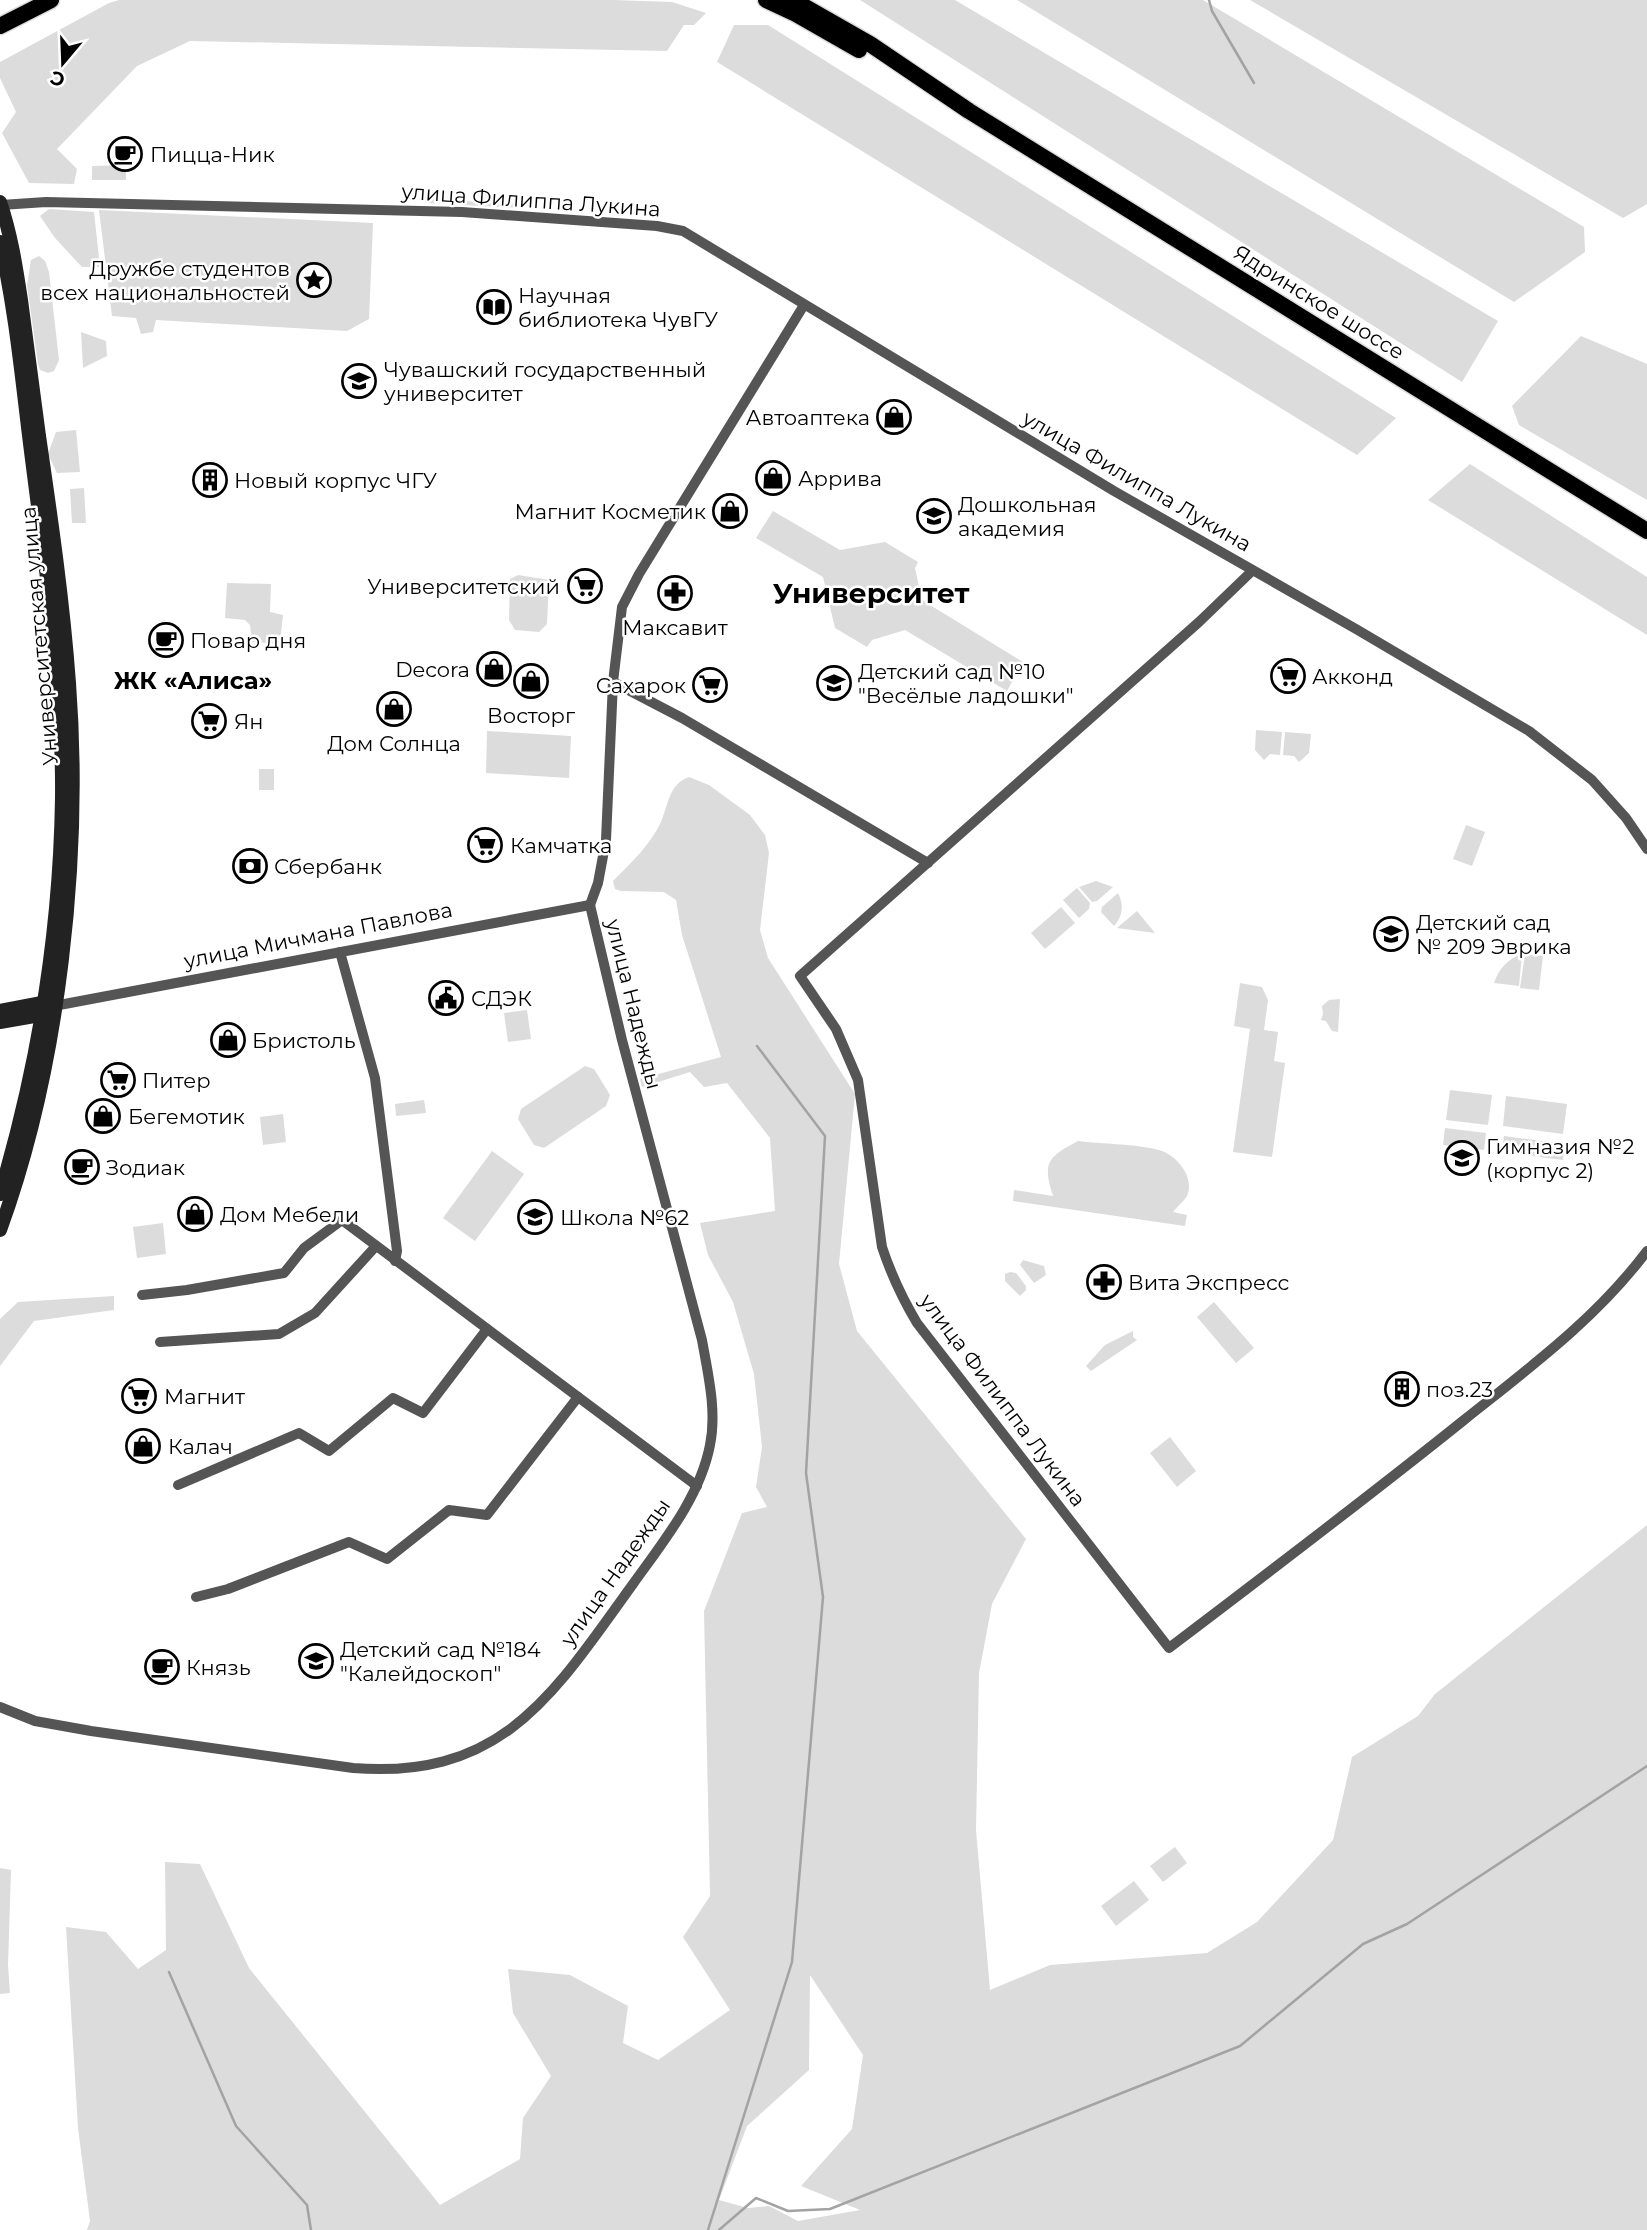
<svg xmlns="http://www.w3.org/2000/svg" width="1647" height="2230" viewBox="0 0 1647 2230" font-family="Montserrat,sans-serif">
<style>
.green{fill:#dcdcdc;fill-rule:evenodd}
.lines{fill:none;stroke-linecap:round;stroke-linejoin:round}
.stream{stroke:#a3a3a3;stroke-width:2.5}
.primary-casing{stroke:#dbdbdb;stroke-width:19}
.street{stroke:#555;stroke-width:10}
.secondary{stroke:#222;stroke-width:14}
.primary{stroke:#000;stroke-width:16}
.labels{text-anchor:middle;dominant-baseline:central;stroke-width:5;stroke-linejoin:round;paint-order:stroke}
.poi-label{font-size:21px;fill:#000;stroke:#fff;text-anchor:start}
.street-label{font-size:21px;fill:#000;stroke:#fff}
.quarter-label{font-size:24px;font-weight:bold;fill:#000;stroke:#fff}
.district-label{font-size:28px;font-weight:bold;fill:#000;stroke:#fff}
</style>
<rect width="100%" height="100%" fill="#fff"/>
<!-- green -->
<g class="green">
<path d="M119,0H613L672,2L706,13L694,25H684L667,51L190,41L137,66L57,149L77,169L74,184L29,183L2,133L16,112L0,78V62L109,3Z"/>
<path d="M860,0H955L1498,321L1462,382Z"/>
<path d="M1017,0H1203L1584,227L1585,252L1514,302Z"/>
<path d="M1250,0H1647V204L1623,218Z"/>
<path d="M734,25H768L1396,418L1357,455L717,62Z"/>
<path d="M126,165V180H92V166Z"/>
<path d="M426,199L520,204V208L426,203Z"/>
<path d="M49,209L94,212L100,267H82L55,238L40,216Z"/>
<path d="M99,210L373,223L369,319L347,331L156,320L153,332L141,334L136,318L112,316Z"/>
<path d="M39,256L45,261L49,272L59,360L54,371L48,373L40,370L38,364L27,285L31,260Z"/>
<path d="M81,332L106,341L107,356L83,368Z"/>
<path d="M1581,336L1647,364V500L1519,425L1512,406Z"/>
<path d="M76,430L80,472L57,473L48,454L56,432Z"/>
<path d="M1470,464L1647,577V635L1428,500Z"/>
<path d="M84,488L86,523H72L70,489Z"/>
<path d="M773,511L840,550L885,542L918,562L915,568L922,600L1023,662L1007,691L905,630L872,640L867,647L835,628L823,577L756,538Z"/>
<path d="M518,575L549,580L547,624L539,632L515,630L509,620L510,579Z"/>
<path d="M227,583L271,584L270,612L283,615L280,644L252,642L250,625L245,620L225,618Z"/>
<path d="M1256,730L1282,732L1280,755L1270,754L1264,760L1255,750Z"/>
<path d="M487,731L571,736L569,778L486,773Z"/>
<path d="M1285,732L1311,734L1309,753L1299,762L1294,756L1283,755Z"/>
<rect x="259" y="769" width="15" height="21"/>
<path d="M689,777L709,785L750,815L765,835L769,853L760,930L768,958L855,1094L839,1264L857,1331L1026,1539L992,1604L979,1673L976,1830L990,1990L1050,1965L1207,1953L1257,1922L1333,1840L1352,1757L1418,1716L1435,1694L1647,1525V2230H87L90,2221L78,2128L66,1927L106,1932L138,1969L166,1950L165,1862L200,1864L249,1968L440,2205L520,2159L523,2118L551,2076L513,2013L508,1969L570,1975L628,2006L623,2043L658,2060L730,2010L683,1937L710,1896L704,1611L742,1513L767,1507L756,1487L762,1447L754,1374L733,1302L708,1255L700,1223L775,1211L770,1138L727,1083L704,1087L690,1072L642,1087L640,1079L721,1057L682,935L676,900L664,892L621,891L615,889L613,881C631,863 650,845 661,822C668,805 669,784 689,777ZM810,1975L863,2055L852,2129L801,2186L860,2210L798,2221L769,2206L748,2208L719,2200L747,2126L809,2070Z"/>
<path d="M1466,825L1485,832L1472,866L1453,859Z"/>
<path d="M1096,881L1113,887L1097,901L1092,902L1079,887Z"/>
<path d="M1077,888L1090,903L1089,909L1079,918L1063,900Z"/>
<path d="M1118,893C1124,905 1123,916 1114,926L1101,912L1102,907Z"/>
<path d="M1061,907L1075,923L1045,949L1031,933Z"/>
<path d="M1137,911L1155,933L1117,928Z"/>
<path d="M1522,954L1519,986L1494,983C1499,968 1508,959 1522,954Z"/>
<path d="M1525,954L1543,956L1539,990L1520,988Z"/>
<path d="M1240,983L1262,987L1268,1000L1264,1030L1278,1032L1274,1061L1285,1063L1272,1157L1233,1152L1250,1029L1234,1026Z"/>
<path d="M1340,999L1338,1032L1332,1031L1326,1021L1321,1020L1323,1014L1322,1006L1329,1000Z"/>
<path d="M527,1010L531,1039L508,1042L504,1013Z"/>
<path d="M585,1066L594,1069L610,1095L606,1106L544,1148L534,1145L518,1119L521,1109Z"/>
<path d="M1450,1090L1492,1095L1488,1125L1446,1120Z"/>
<path d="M1506,1096L1567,1104L1563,1134L1503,1126Z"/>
<path d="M424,1100L426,1113L396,1116L395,1104Z"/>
<path d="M283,1114L286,1142L263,1145L260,1117Z"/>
<path d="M1445,1128L1486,1133L1484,1150L1443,1145Z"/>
<path d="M1504,1136L1565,1144L1563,1160L1502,1152Z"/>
<path d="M1078,1141C1102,1144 1137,1144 1159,1150C1177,1155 1195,1177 1187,1196C1184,1201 1177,1207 1173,1212L1187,1215L1185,1226L1013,1201L1014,1190L1053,1196C1042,1162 1048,1157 1078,1141Z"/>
<path d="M492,1151L524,1174L475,1241L443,1218Z"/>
<path d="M163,1223L166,1254L137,1258L133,1227Z"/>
<path d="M1023,1260L1044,1266L1046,1275L1034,1283L1020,1265Z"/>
<path d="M1010,1272L1016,1273L1026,1286V1290L1020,1296L1005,1281V1274Z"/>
<path d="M114,1296V1310L34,1321L0,1366V1319L18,1302Z"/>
<path d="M1214,1302L1254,1348L1236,1363L1197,1317Z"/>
<path d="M1133,1331V1337L1137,1340L1091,1371L1086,1366L1105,1345Z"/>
<path d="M1170,1437L1196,1471L1177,1487L1150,1453Z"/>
<path d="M1175,1847L1187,1863L1163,1882L1150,1866Z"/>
<path d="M0,1868L11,1870L8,1965L10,1993L0,1994Z"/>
<path d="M1134,1881L1149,1900L1116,1926L1101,1906Z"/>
</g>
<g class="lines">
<!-- stream -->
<g class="stream">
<path d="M1209,0L1212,11L1254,83"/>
<path d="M169,1972L236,2126L307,2205L311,2230"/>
<path d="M708,2230L792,1962L823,1597L806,1473L825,1136L757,1046"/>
<path d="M719,2230L756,2198L788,2211L830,2209L1240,2046L1363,1944L1407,1924L1647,1766"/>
</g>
<!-- primary casing -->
<g class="primary-casing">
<g id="primary">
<path d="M766,0L796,14L859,50"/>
<path d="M793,0L870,44L969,111L1647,531"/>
<path d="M0,26L51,0"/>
</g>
</g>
<!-- street -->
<g class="street">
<path d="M1,205L46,202L462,212L657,226L683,231L1114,491L1356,629L1529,731L1592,780L1626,818L1647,849"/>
<path d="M1252,571L1199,622L800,976L836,1029L858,1080L882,1247C891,1274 902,1298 917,1323L1169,1648C1268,1573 1367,1498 1464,1420C1529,1368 1596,1319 1647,1251"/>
<path d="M613,682L682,718L928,863"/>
<path d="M590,905L598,883L606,840L613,682L622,607L639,574L804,305"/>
<path d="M340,952L375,1078L397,1251L395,1261"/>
<path d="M54,1006L590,905"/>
<path d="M142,1295L187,1290L284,1273L304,1248L342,1220L697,1486"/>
<path d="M160,1342L279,1334L315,1313L376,1246"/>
<path d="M178,1485L299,1433L329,1451L393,1398L423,1413L487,1329"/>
<path d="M196,1597L228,1589L349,1542L387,1559L449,1510L487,1515L578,1397"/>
<path d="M0,1707L35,1721L91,1731L353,1768C504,1780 554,1693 633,1584C663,1542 700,1497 710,1445C717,1411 708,1374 702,1340L622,1040L590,905"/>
</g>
<!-- secondary -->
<g class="secondary">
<path d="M0,202C11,234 16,267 21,300C27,346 33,391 39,436C51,518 63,600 69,683C82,856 60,1066 0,1230"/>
<path d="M0,242C17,315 23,392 33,467C47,577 63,687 62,798C60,931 38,1066 0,1194"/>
<path d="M0,1011L42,1003L49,1005"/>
<path d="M0,1022L40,1015L47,1011"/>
</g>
<!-- primary -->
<use href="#primary" class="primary"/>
</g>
<!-- icons -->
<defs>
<g id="cafe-ring" transform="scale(1.75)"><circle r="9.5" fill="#fff" stroke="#000" stroke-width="1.5"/><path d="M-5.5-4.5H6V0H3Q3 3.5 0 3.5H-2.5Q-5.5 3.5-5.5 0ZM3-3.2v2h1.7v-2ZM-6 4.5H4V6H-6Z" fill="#000"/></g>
<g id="sight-ring" transform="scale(1.75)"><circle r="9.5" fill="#fff" stroke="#000" stroke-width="1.5"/><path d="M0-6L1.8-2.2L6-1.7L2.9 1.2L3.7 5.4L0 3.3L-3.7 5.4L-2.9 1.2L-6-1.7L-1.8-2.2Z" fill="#000"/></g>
<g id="library-ring" transform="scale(1.75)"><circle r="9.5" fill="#fff" stroke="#000" stroke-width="1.5"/><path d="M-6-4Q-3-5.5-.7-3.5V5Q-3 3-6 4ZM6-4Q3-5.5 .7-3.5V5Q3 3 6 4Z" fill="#000"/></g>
<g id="university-ring" transform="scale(1.75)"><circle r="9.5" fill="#fff" stroke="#000" stroke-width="1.5"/><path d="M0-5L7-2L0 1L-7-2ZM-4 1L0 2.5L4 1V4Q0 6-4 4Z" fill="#000"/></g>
<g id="shop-ring" transform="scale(1.75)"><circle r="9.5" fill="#fff" stroke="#000" stroke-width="1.5"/><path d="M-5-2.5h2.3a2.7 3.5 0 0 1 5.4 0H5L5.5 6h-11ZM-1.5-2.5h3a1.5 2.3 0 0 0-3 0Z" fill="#000"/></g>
<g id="building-ring" transform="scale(1.75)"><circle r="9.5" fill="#fff" stroke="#000" stroke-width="1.5"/><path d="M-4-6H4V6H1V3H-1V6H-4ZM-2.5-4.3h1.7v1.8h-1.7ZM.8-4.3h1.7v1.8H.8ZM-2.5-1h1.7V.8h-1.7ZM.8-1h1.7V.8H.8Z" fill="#000"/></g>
<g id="school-ring" transform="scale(1.75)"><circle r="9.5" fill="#fff" stroke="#000" stroke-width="1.5"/><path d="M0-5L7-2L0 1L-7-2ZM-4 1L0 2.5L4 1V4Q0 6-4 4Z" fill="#000"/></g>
<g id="supermarket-ring" transform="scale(1.75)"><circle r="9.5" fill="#fff" stroke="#000" stroke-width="1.5"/><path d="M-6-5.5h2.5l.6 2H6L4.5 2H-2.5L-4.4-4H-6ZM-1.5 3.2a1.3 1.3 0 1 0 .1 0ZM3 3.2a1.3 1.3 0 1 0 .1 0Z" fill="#000"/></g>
<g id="pharmacy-ring" transform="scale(1.75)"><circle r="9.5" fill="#fff" stroke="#000" stroke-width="1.5"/><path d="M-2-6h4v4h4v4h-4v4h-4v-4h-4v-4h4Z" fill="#000"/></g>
<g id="bank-ring" transform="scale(1.75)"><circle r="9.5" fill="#fff" stroke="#000" stroke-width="1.5"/><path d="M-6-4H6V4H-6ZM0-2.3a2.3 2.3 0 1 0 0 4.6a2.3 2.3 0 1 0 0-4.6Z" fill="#000"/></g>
<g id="civic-ring" transform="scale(1.75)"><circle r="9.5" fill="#fff" stroke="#000" stroke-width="1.5"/><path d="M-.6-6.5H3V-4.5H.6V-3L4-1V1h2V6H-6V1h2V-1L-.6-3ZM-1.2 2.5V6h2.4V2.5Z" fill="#000"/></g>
</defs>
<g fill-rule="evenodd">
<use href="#cafe-ring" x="125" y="154"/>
<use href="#sight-ring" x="314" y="280"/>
<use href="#library-ring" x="494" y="307"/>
<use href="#university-ring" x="359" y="381"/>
<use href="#shop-ring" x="894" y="417"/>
<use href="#shop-ring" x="773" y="478"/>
<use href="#building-ring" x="210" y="480"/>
<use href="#shop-ring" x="730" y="511"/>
<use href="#school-ring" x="934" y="516"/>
<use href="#supermarket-ring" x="585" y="586"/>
<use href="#pharmacy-ring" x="675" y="593"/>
<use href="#cafe-ring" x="166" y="640"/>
<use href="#shop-ring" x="494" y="669"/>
<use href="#supermarket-ring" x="1288" y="676"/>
<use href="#shop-ring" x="531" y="681"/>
<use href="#school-ring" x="834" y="683"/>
<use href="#supermarket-ring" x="710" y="685"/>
<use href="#shop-ring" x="394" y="709"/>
<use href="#supermarket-ring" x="209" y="721"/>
<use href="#supermarket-ring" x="485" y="845"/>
<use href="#bank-ring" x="250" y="866"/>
<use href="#school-ring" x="1391" y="934"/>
<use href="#civic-ring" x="446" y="998"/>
<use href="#shop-ring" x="228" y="1040"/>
<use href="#supermarket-ring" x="118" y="1080"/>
<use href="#shop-ring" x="103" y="1116"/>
<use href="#school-ring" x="1462" y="1158"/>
<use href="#cafe-ring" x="82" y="1167"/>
<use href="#shop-ring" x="195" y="1214"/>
<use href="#school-ring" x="535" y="1217"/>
<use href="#pharmacy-ring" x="1104" y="1282"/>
<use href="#building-ring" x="1402" y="1389"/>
<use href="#supermarket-ring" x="139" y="1396"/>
<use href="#shop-ring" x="143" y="1446"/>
<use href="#school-ring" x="316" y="1661"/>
<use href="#cafe-ring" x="162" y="1667"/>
</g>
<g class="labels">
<!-- poi labels -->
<g class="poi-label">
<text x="150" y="154">Пицца-Ник</text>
<text x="290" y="268" text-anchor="end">Дружбе студентов<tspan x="290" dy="24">всех национальностей</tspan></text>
<text x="518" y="295">Научная<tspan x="518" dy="24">библиотека ЧувГУ</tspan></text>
<text x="384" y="369">Чувашский государственный<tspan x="384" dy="24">университет</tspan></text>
<text x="870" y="417" text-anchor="end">Автоаптека</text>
<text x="798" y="478">Аррива</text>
<text x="234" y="480">Новый корпус ЧГУ</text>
<text x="958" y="504">Дошкольная<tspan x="958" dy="24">академия</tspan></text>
<text x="706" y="511" text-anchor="end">Магнит Косметик</text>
<text x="560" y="586" text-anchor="end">Университетский</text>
<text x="675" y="627" text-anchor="middle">Максавит</text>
<text x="190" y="640">Повар дня</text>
<text x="470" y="669" text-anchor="end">Decora</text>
<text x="858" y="671">Детский сад №10<tspan x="858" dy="24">"Весёлые ладошки"</tspan></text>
<text x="1312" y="676">Акконд</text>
<text x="686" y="685" text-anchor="end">Сахарок</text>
<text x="531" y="715" text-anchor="middle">Восторг</text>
<text x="234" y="721">Ян</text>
<text x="394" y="743" text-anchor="middle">Дом Солнца</text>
<text x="510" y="845">Камчатка</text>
<text x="274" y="866">Сбербанк</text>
<text x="1416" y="922">Детский сад<tspan x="1416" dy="24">№ 209 Эврика</tspan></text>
<text x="471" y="998">СДЭК</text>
<text x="252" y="1040">Бристоль</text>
<text x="142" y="1080">Питер</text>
<text x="128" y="1116">Бегемотик</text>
<text x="1486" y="1146">Гимназия №2<tspan x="1486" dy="24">(корпус 2)</tspan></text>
<text x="106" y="1167">Зодиак</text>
<text x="220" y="1214">Дом Мебели</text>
<text x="560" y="1217">Школа №62</text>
<text x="1128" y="1282">Вита Экспресс</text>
<text x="1426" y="1389">поз.23</text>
<text x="164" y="1396">Магнит</text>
<text x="168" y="1446">Калач</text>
<text x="340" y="1649">Детский сад №184<tspan x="340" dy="24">"Калейдоскоп"</tspan></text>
<text x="186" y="1667">Князь</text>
</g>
<!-- street labels -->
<g class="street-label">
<text transform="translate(531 200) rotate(4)">улица Филиппа Лукина</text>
<text transform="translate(1319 302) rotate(32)">Ядринское шоссе</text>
<text transform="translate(1137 481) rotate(30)">улица Филиппа Лукина</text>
<text transform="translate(39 636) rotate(-95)">Университетская улица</text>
<text transform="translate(318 935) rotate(-11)">улица Мичмана Павлова</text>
<text transform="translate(634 1004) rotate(76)">улица Надежды</text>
<text transform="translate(1003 1400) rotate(53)">улица Филиппа Лукина</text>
<text transform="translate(615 1572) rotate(-55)">улица Надежды</text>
</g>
<!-- quarter labels -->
<g class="quarter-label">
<text x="193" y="680">ЖК «Алиса»</text>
</g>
<!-- district labels -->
<g class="district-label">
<text x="871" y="593">Университет</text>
</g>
</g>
<!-- north arrow -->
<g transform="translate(63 63) rotate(199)" stroke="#ffffff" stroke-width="5" paint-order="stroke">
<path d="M0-5L12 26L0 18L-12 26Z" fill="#000000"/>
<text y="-10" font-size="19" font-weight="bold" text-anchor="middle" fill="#000000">С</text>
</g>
</svg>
